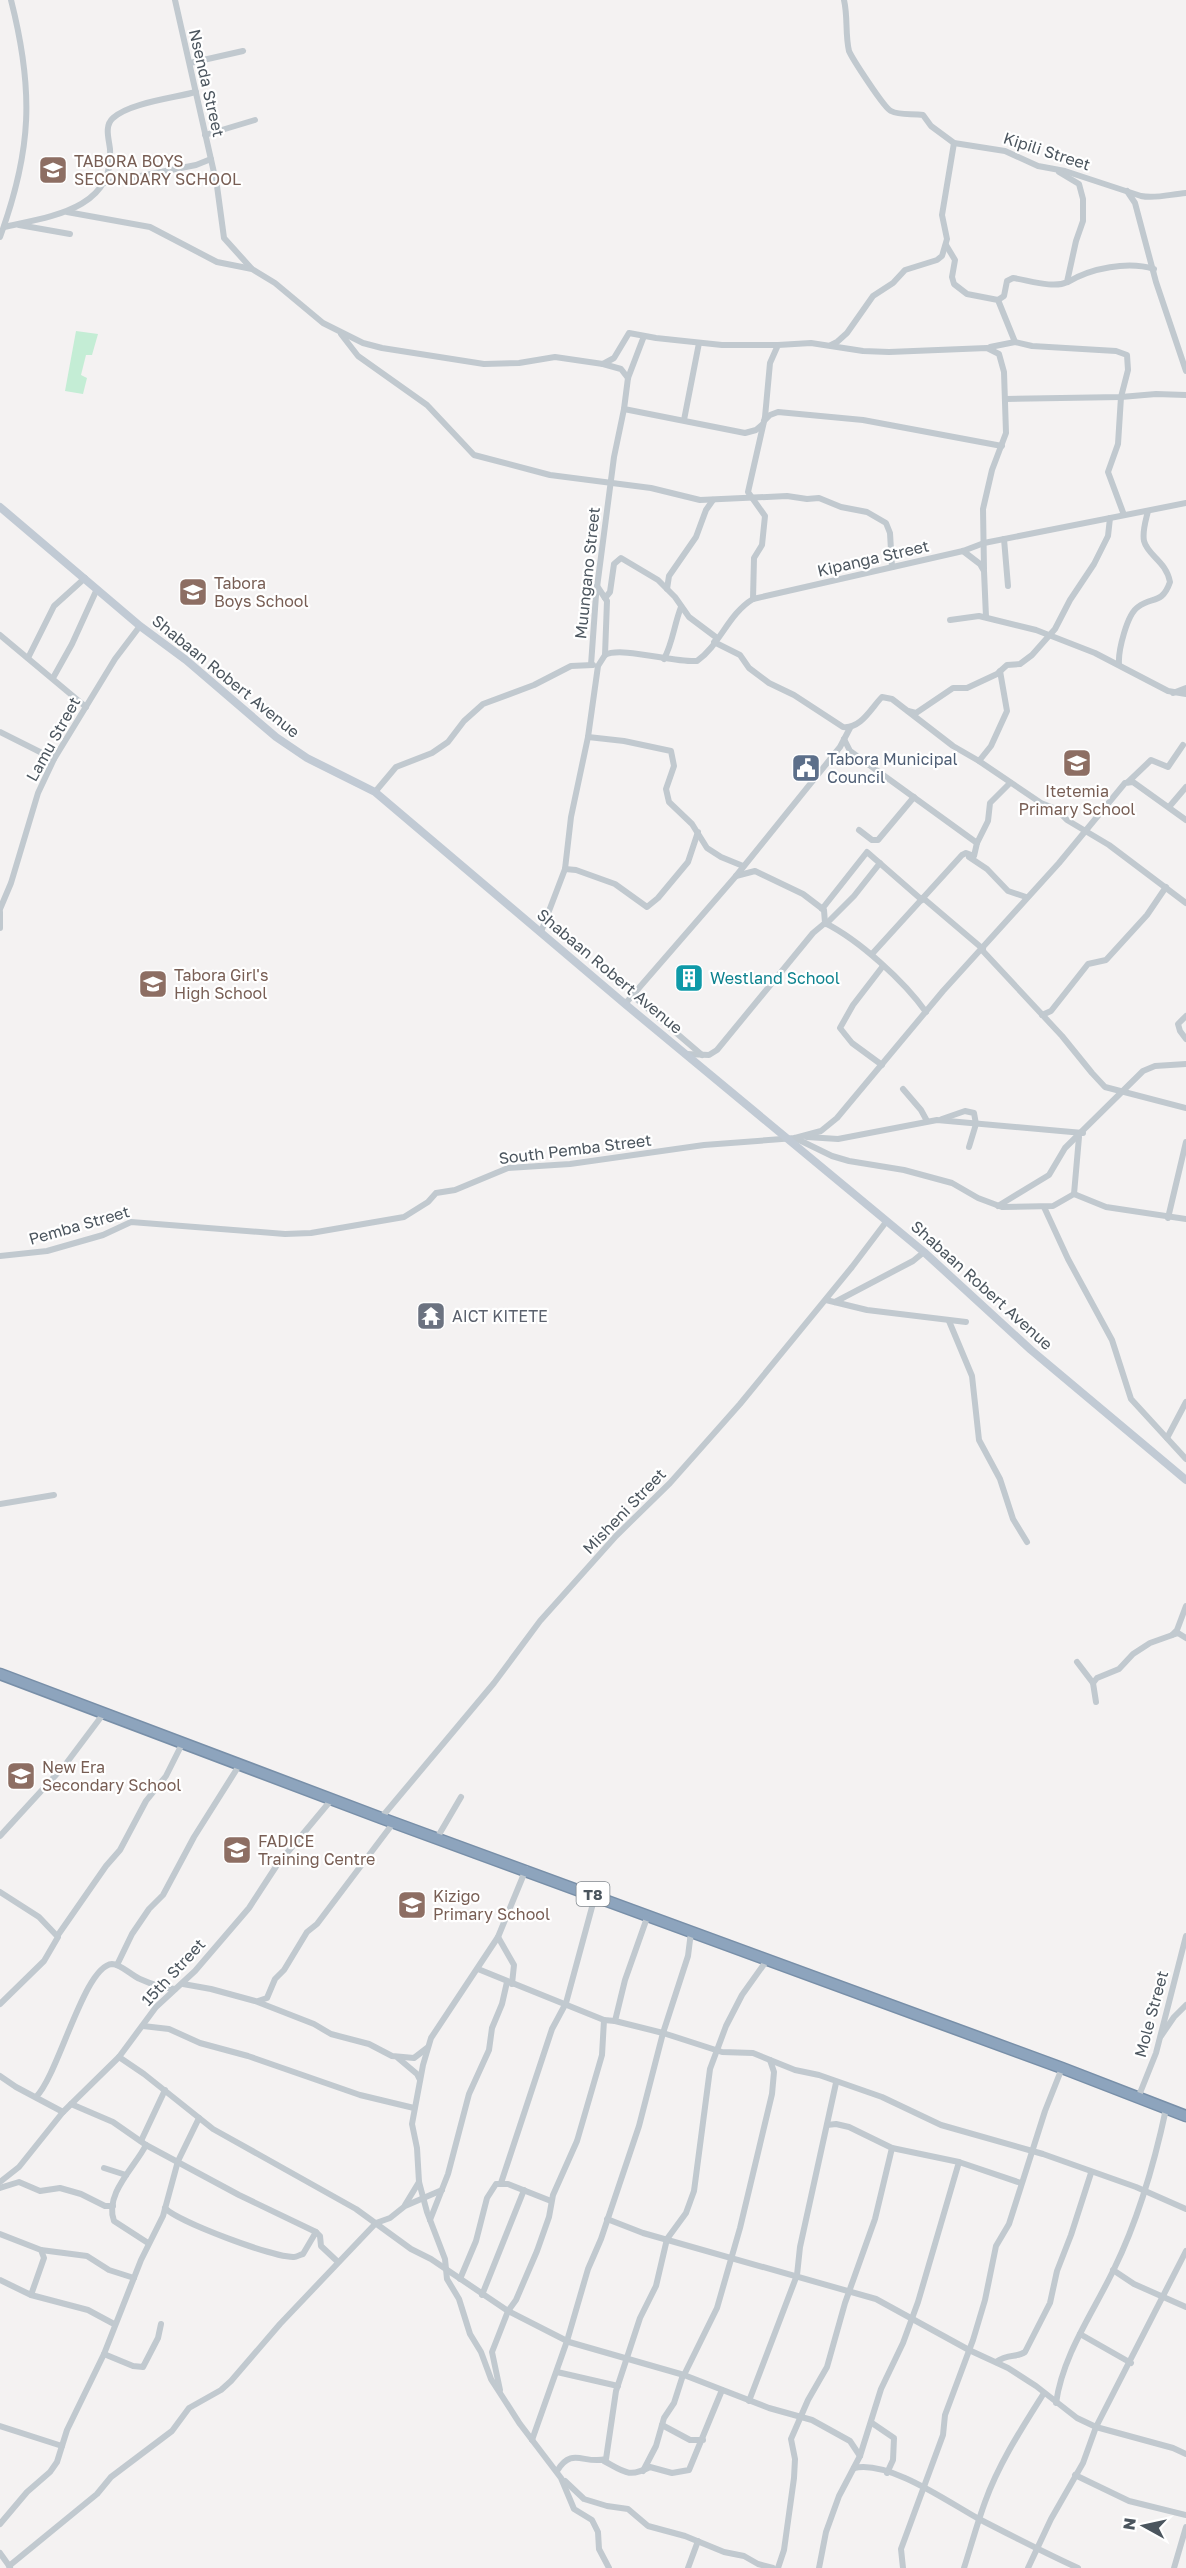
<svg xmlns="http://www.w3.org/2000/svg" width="1186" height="2568" viewBox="0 0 1186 2568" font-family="'Golos Text',sans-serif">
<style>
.green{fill:#c4edd5}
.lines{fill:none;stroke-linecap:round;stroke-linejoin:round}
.highway-casing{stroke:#788fa8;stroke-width:13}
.street{stroke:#c1c9cf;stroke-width:6}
.secondary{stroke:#c1cad4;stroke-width:8}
.highway{stroke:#8da4bd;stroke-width:10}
.labels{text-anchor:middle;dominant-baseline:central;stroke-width:4.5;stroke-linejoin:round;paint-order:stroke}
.shield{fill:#fff;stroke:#81888e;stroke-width:1.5}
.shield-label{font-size:15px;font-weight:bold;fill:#4b555e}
.street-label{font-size:16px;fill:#4b555e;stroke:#fff}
.education-label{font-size:16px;fill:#785e54;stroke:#fff;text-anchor:start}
.service-label{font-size:16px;fill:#4e5e75;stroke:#fff;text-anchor:start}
.culture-label{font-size:16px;fill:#0d838f;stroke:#fff;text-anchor:start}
.worship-label{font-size:16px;fill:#5b616d;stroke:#fff;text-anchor:start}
</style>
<rect width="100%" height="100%" fill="#f4f2f2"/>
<!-- green -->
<path class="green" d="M76,331L98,334L92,355H86L81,375L87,378L83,394L65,391Z"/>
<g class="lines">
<!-- highway casing -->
<g class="highway-casing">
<path id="highway" d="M0,1674L381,1818L1062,2068L1186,2116"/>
</g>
<!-- street -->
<g class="street">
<path d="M175,0L217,186L224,238L251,268"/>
<path d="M844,0C848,17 845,34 849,51C852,58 884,108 891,111C900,116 913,113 923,115L931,126L954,143L1005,151L1038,166L1065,171L1141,196C1156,199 1171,194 1186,193"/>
<path d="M190,63L243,51"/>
<path d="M205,135L255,120"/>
<path d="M105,183L196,165L211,159"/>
<path d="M1127,191L1135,203L1156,282L1186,371"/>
<path d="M67,212L150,227L217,262L252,269L275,283L323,323L363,343L382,348L484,364L519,363L555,357L603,364L614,358L629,333L656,338L722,345H778"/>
<path d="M19,225L70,234"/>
<path d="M4,227C48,217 115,210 110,149C109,139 104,126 113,118C129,103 173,98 196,92"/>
<path d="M0,237C32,150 34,90 11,0"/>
<path d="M946,245L955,260L952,277L954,284L967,294L998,300L1015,342"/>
<path d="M1068,282C1091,268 1128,261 1154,269"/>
<path d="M998,300L1004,296L1007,281L1013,278C1028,280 1054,289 1067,282L1076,241L1083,221V199L1079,184L1059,172"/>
<path d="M341,334L358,356L427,405L474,455L550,475L651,488L700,500L787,496L807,499L819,498L841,507L867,512L886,523L890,533L892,567"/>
<path d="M831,345L837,342L847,333L873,296L893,283L905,270L937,260L942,256L947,239L942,215L954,143"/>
<path d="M990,347L1015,342L1032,346L1116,351L1127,355L1128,370L1121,397L1118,444L1108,472L1124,515"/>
<path d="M603,364L621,369L628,378"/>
<path d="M1006,399L1121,397L1156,394L1186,395"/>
<path d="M624,409L745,433L756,430L763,424"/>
<path d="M684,420L699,343"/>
<path d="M764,421L770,415L778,412L863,420L1002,446"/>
<path d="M1004,539L1008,586"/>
<path d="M963,551L980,564L984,571L986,617"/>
<path d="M597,586L607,601L605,655"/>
<path d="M667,589L669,576L696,537L706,510L713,500"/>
<path d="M605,598L610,592L614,564L621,558L658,580L675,597L689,617L717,638"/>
<path d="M753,599L754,558L762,545L765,516L748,492L765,417L770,363L778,345L811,343L863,351L889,352L987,348L999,354L1004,372L1006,433L992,470L983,509L984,569"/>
<path d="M950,620L979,616L1036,630L1095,653L1168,691L1186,694"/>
<path d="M0,635L86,707"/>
<path d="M714,642L740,655L749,668L769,683L794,695L843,727C861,729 871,708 882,697L892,699L953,746L979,761L1041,803L1056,809L1067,820L1109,845L1186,903"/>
<path d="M28,658L54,606L85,578"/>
<path d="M664,659C673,642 674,625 681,607"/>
<path d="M1119,664C1118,651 1127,614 1138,607C1152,596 1162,605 1170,582C1166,561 1148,556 1144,541C1142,531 1146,520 1148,511"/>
<path d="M591,665L596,595L614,457L624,409L628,378L644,336"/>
<path d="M53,678L72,644L97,589"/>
<path d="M1173,693L1186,688"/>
<path d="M908,711L916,713L953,688H967L997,674L1007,665L1020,664L1032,655L1055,629L1070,600L1094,564L1108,536L1110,518"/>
<path d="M0,732L54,759"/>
<path d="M588,737L624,741L671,751L674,766L666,789L669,802L692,824L707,848L721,857L743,866"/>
<path d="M844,739L850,751L977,843"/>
<path d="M979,761L991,746L1007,711L1000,671"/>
<path d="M1128,782L1151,760L1168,767L1183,745"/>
<path d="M375,792L396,767L432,753L448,742L464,721L483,704L534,685L571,666L593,665"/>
<path d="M1169,807L1186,787"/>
<path d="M859,830L872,840H878L914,797"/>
<path d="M969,857L987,869L1008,891L1026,897"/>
<path d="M565,869L576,870L615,884L647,907L658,898L688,862L698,832"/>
<path d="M736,876L755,871L803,894L824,910L825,923C859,940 904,981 926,1012"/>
<path d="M923,898L983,949"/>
<path d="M0,909L11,883L38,793L54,759L115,659L140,626"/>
<path d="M822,909L867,852L922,900"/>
<path d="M0,912V928"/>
<path d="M826,924L854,896L880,863"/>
<path d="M541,932L565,869L571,817L588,737L598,666L605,655C621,646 675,663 697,661C720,645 728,614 753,599L963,551L984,543L1186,503"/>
<path d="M982,950L1062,1036L1092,1073L1105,1087L1186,1108"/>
<path d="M872,954L962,855L966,853L974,856L977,843L988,821L990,803L1010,783"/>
<path d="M633,996L702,1055"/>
<path d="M625,1004L736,876L840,747L850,728"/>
<path d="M1042,1015L1051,1011L1088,964L1106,960L1147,915L1166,887"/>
<path d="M1186,1016L1178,1024L1180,1031L1186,1039"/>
<path d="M686,1054L709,1055L717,1050L813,933L825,923"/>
<path d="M882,1065L852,1043L840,1028L853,1005L883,966"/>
<path d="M903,1089L921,1110L927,1121"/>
<path d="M942,1119L965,1111L974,1113L976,1124L969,1147"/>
<path d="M807,1137L838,1139L937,1120L1083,1133"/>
<path d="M795,1138L832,1156L849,1161L904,1170L952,1183L978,1198L1002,1207L1053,1206L1074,1194L1106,1207L1186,1219"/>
<path d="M1074,1194L1079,1137"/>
<path d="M998,1206L1049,1175L1065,1148L1143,1071L1155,1066L1186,1064"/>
<path d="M1044,1207L1068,1259L1112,1340L1131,1399L1186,1459"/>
<path d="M1168,1218L1186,1142"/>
<path d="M0,1256L47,1251L103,1235L131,1222L285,1234L311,1233L404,1217L428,1202L436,1193L455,1190L508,1168L570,1164L704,1145L795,1138L821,1131L837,1118L943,991L1059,863L1125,783L1133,782L1186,820"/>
<path d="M826,1300L867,1310L966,1322"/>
<path d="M835,1302L913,1261L924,1252"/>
<path d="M949,1321L972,1376L979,1440L1000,1479L1013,1519L1027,1542"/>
<path d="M1167,1438L1186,1402"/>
<path d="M0,1504L54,1495"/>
<path d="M1172,1635L1177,1630L1186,1606"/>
<path d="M1077,1662L1093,1683L1096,1702"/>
<path d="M1093,1683L1097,1678L1119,1669L1133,1654L1150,1643L1178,1633L1186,1638"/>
<path d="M381,1818L494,1683L540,1621L616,1536L670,1483L740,1404L852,1267L886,1222"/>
<path d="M0,1836L65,1765L104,1713"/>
<path d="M437,1838L461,1797"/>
<path d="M526,1869L498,1937L431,2038L423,2065L412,2124L417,2148L419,2182L427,2212L445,2259L447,2279L459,2299L470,2334L481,2352L491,2379L520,2424L561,2478L574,2509L592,2520L598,2532L599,2549L609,2568"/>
<path d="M0,1892L39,1917L58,1937L44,1961L0,2004"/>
<path d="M58,1935L106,1866L120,1850L146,1801L166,1776L182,1744"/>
<path d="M498,1937L514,1965L512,1984"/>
<path d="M117,1965L132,1934L149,1909L163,1895L194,1837L240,1764"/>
<path d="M478,1969L604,2020L615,2021L663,2033L722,2052L753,2053L795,2070L819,2075L882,2097L941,2125L1043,2154L1136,2187L1186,2209"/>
<path d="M183,1984L211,1989L255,2001L314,2024L331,2034L369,2044L392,2056L414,2058L427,2048"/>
<path d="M258,2001L267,1998L275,1979L284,1970L307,1932L317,1924L394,1822"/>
<path d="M615,2021L625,1980L648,1915"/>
<path d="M143,2026L169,2029L200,2043L248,2056L360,2095L414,2108"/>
<path d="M1161,2036L1174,2017L1186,2005"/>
<path d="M119,2057L144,2074L213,2129L356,2209L411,2249L431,2259L508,2311L569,2342L684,2375L769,2408L812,2420L850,2441L860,2456"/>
<path d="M398,2058L417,2074L420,2080"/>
<path d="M0,2076L16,2087L63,2112"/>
<path d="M36,2097C59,2074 84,1966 112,1964C121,1964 132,1976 140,1979C151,1984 162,1988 175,1989"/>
<path d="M1138,2098L1156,2053L1186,1936"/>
<path d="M71,2104L113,2122L146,2145L239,2195L316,2232L320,2236L321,2246L338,2262"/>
<path d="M827,2125L836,2124L849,2127L892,2148L959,2162L1021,2183"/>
<path d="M141,2141L165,2090"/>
<path d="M146,2145C135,2167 104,2194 114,2221L148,2243"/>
<path d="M104,2168L126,2175"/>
<path d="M0,2182L19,2167L63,2112L119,2057L156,2007L195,1971L249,1908L277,1865L332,1799"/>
<path d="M501,2183L552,2029L566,2003L595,1896"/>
<path d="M0,2188L19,2182L40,2191L60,2188L81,2194L105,2206H113"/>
<path d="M405,2205L419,2182"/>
<path d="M165,2208C178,2222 275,2258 294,2257C297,2257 299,2255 303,2254L316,2232"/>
<path d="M607,2219L643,2233L876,2299L969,2350L1008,2368L1036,2386L1077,2418L1096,2427L1186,2251"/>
<path d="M430,2220L448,2174L469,2094L489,2050L492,2028L502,2004L507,1982"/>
<path d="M0,2234L41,2250L44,2258L31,2295"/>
<path d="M41,2250L87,2256L109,2270L134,2278"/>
<path d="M1113,2270L1134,2284L1186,2307"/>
<path d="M460,2279L476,2241L487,2198L496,2184H508L551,2201"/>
<path d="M0,2280L31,2295L88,2310L114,2324"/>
<path d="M482,2295L524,2190"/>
<path d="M1080,2334L1131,2363"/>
<path d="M104,2354L133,2366L143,2367L158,2338L161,2324"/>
<path d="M996,2362C1008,2353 1017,2358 1025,2352L1050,2303L1057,2271L1071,2235L1091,2173"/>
<path d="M557,2372L618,2386"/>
<path d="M684,2375L717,2308L740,2228L772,2094L774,2072L770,2060"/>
<path d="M500,2390L492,2352L508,2311L516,2300L537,2251L549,2217L553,2195L577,2141L602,2055L604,2020"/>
<path d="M749,2401L797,2275L800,2247L836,2083"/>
<path d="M1056,2403C1063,2354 1093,2313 1114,2269C1139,2218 1154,2165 1166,2109"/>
<path d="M872,2423L894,2438L893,2460L887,2473"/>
<path d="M662,2425L690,2440H703"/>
<path d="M0,2426L62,2446"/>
<path d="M532,2440L567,2341L588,2269L601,2239L639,2126L663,2033L688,1956L691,1932"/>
<path d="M604,2461C624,2472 629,2478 650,2467L672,2473L689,2470L722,2390"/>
<path d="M854,2468C889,2460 948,2502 979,2519C1012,2536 1045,2553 1078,2568"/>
<path d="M557,2471C572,2446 584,2465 606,2459L616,2391L640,2318L656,2286L667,2239L686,2213L694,2191L710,2069L726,2026L742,1995L767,1960"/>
<path d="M643,2471L656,2446L664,2418L674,2403L683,2375"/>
<path d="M1075,2475L1129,2501L1186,2515"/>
<path d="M565,2481L584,2499L607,2506L628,2509L648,2526L685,2536L724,2552L744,2556L758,2564L773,2568"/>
<path d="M0,2524L27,2492L50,2472L57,2462L67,2430L104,2354L141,2260L163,2216L178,2161L199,2118"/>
<path d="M0,2553L10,2567"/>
<path d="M9,2566L97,2494L111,2477L172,2431L189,2408L221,2390L231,2381L280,2324L376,2223L390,2218L405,2206L442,2190"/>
<path d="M688,2568L698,2541"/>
<path d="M778,2568L784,2550L794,2478L795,2459L791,2439L808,2400L827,2367L845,2303L875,2219L892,2148"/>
<path d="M819,2568L826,2532L839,2496L860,2456L881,2389L903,2343L918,2302L959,2162"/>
<path d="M903,2568L901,2549L943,2435L945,2415L973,2340L985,2300L996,2246L1009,2224L1045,2111L1062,2068"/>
<path d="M964,2568C971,2546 977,2524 985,2502C999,2463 1022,2428 1044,2393"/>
<path d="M1028,2568L1051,2519L1083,2463L1096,2427L1173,2448L1186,2454"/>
<path d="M1174,2568L1186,2527"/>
</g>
<!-- secondary -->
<path class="secondary" d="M0,507L140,626L186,660L276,737L307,758L375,792L625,1004L924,1252L1031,1350L1186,1480"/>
<!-- highway -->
<use href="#highway" class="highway"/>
</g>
<!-- icons -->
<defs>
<g id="school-square" transform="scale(1.5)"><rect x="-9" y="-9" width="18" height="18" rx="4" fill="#8d6e63" stroke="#fff"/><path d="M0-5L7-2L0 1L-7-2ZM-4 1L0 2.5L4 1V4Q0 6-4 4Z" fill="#fff"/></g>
<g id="civic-square" transform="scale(1.5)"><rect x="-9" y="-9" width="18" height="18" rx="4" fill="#5c6f8a" stroke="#fff"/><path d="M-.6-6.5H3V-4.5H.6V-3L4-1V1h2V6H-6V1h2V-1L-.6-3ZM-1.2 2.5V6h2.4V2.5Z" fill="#fff"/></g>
<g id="building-square" transform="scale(1.5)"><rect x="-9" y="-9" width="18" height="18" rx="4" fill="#0f9aa8" stroke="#fff"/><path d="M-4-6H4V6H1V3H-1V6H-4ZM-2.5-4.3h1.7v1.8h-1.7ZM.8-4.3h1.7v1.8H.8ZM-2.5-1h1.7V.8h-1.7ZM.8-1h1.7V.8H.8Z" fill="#fff"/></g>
<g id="temple-square" transform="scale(1.5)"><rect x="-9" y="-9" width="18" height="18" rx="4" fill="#6b7280" stroke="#fff"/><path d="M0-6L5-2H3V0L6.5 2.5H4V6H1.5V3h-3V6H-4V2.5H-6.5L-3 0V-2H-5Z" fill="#fff"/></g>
</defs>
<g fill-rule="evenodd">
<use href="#school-square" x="53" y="170"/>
<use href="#school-square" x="193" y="592"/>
<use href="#school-square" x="1077" y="763"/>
<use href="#civic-square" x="806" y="768"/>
<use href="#building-square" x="689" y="978"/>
<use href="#school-square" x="153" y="984"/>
<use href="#temple-square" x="431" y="1316"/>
<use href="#school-square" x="21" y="1776"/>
<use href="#school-square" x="237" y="1850"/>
<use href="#school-square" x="412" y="1905"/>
</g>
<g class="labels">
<!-- shield labels -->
<rect class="shield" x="576.5" y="1882" width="33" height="24" rx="4.5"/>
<g class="shield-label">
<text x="593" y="1894">T8</text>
</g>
<!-- street labels -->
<g class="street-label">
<text transform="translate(207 83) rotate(77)">Nsenda Street</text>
<text transform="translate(1047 151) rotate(18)">Kipili Street</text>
<text transform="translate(873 558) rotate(-13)">Kipanga Street</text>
<text transform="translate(587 573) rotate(-84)">Muungano Street</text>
<text transform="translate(226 676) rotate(39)">Shabaan Robert Avenue</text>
<text transform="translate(53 739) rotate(-61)">Lamu Street</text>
<text transform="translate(610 971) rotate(40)">Shabaan Robert Avenue</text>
<text transform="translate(575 1149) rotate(-7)">South Pemba Street</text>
<text transform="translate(79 1225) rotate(-16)">Pemba Street</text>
<text transform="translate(982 1285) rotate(42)">Shabaan Robert Avenue</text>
<text transform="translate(624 1511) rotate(-46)">Misheni Street</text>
<text transform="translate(173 1972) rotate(-47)">15th Street</text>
<text transform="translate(1151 2014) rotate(-75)">Mole Street</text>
</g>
<!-- education labels -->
<g class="education-label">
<text x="74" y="161">TABORA BOYS<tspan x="74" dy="18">SECONDARY SCHOOL</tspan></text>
<text x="214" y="583">Tabora<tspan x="214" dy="18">Boys School</tspan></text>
<text x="1077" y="791" text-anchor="middle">Itetemia<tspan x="1077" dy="18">Primary School</tspan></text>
<text x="174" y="975">Tabora Girl's<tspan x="174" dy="18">High School</tspan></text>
<text x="42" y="1767">New Era<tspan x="42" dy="18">Secondary School</tspan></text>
<text x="258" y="1841">FADICE<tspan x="258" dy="18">Training Centre</tspan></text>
<text x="433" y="1896">Kizigo<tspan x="433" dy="18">Primary School</tspan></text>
</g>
<!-- service labels -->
<g class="service-label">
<text x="827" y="759">Tabora Municipal<tspan x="827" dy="18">Council</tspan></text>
</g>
<!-- culture labels -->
<g class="culture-label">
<text x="710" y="978">Westland School</text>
</g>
<!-- worship labels -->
<g class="worship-label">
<text x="452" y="1316">AICT KITETE</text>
</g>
</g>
<!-- north arrow -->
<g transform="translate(1144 2526) rotate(278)" stroke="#ffffff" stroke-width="4.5" paint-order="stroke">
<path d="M0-4.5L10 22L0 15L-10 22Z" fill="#4b555e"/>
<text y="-9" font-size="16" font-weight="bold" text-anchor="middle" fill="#4b555e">N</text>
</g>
</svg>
